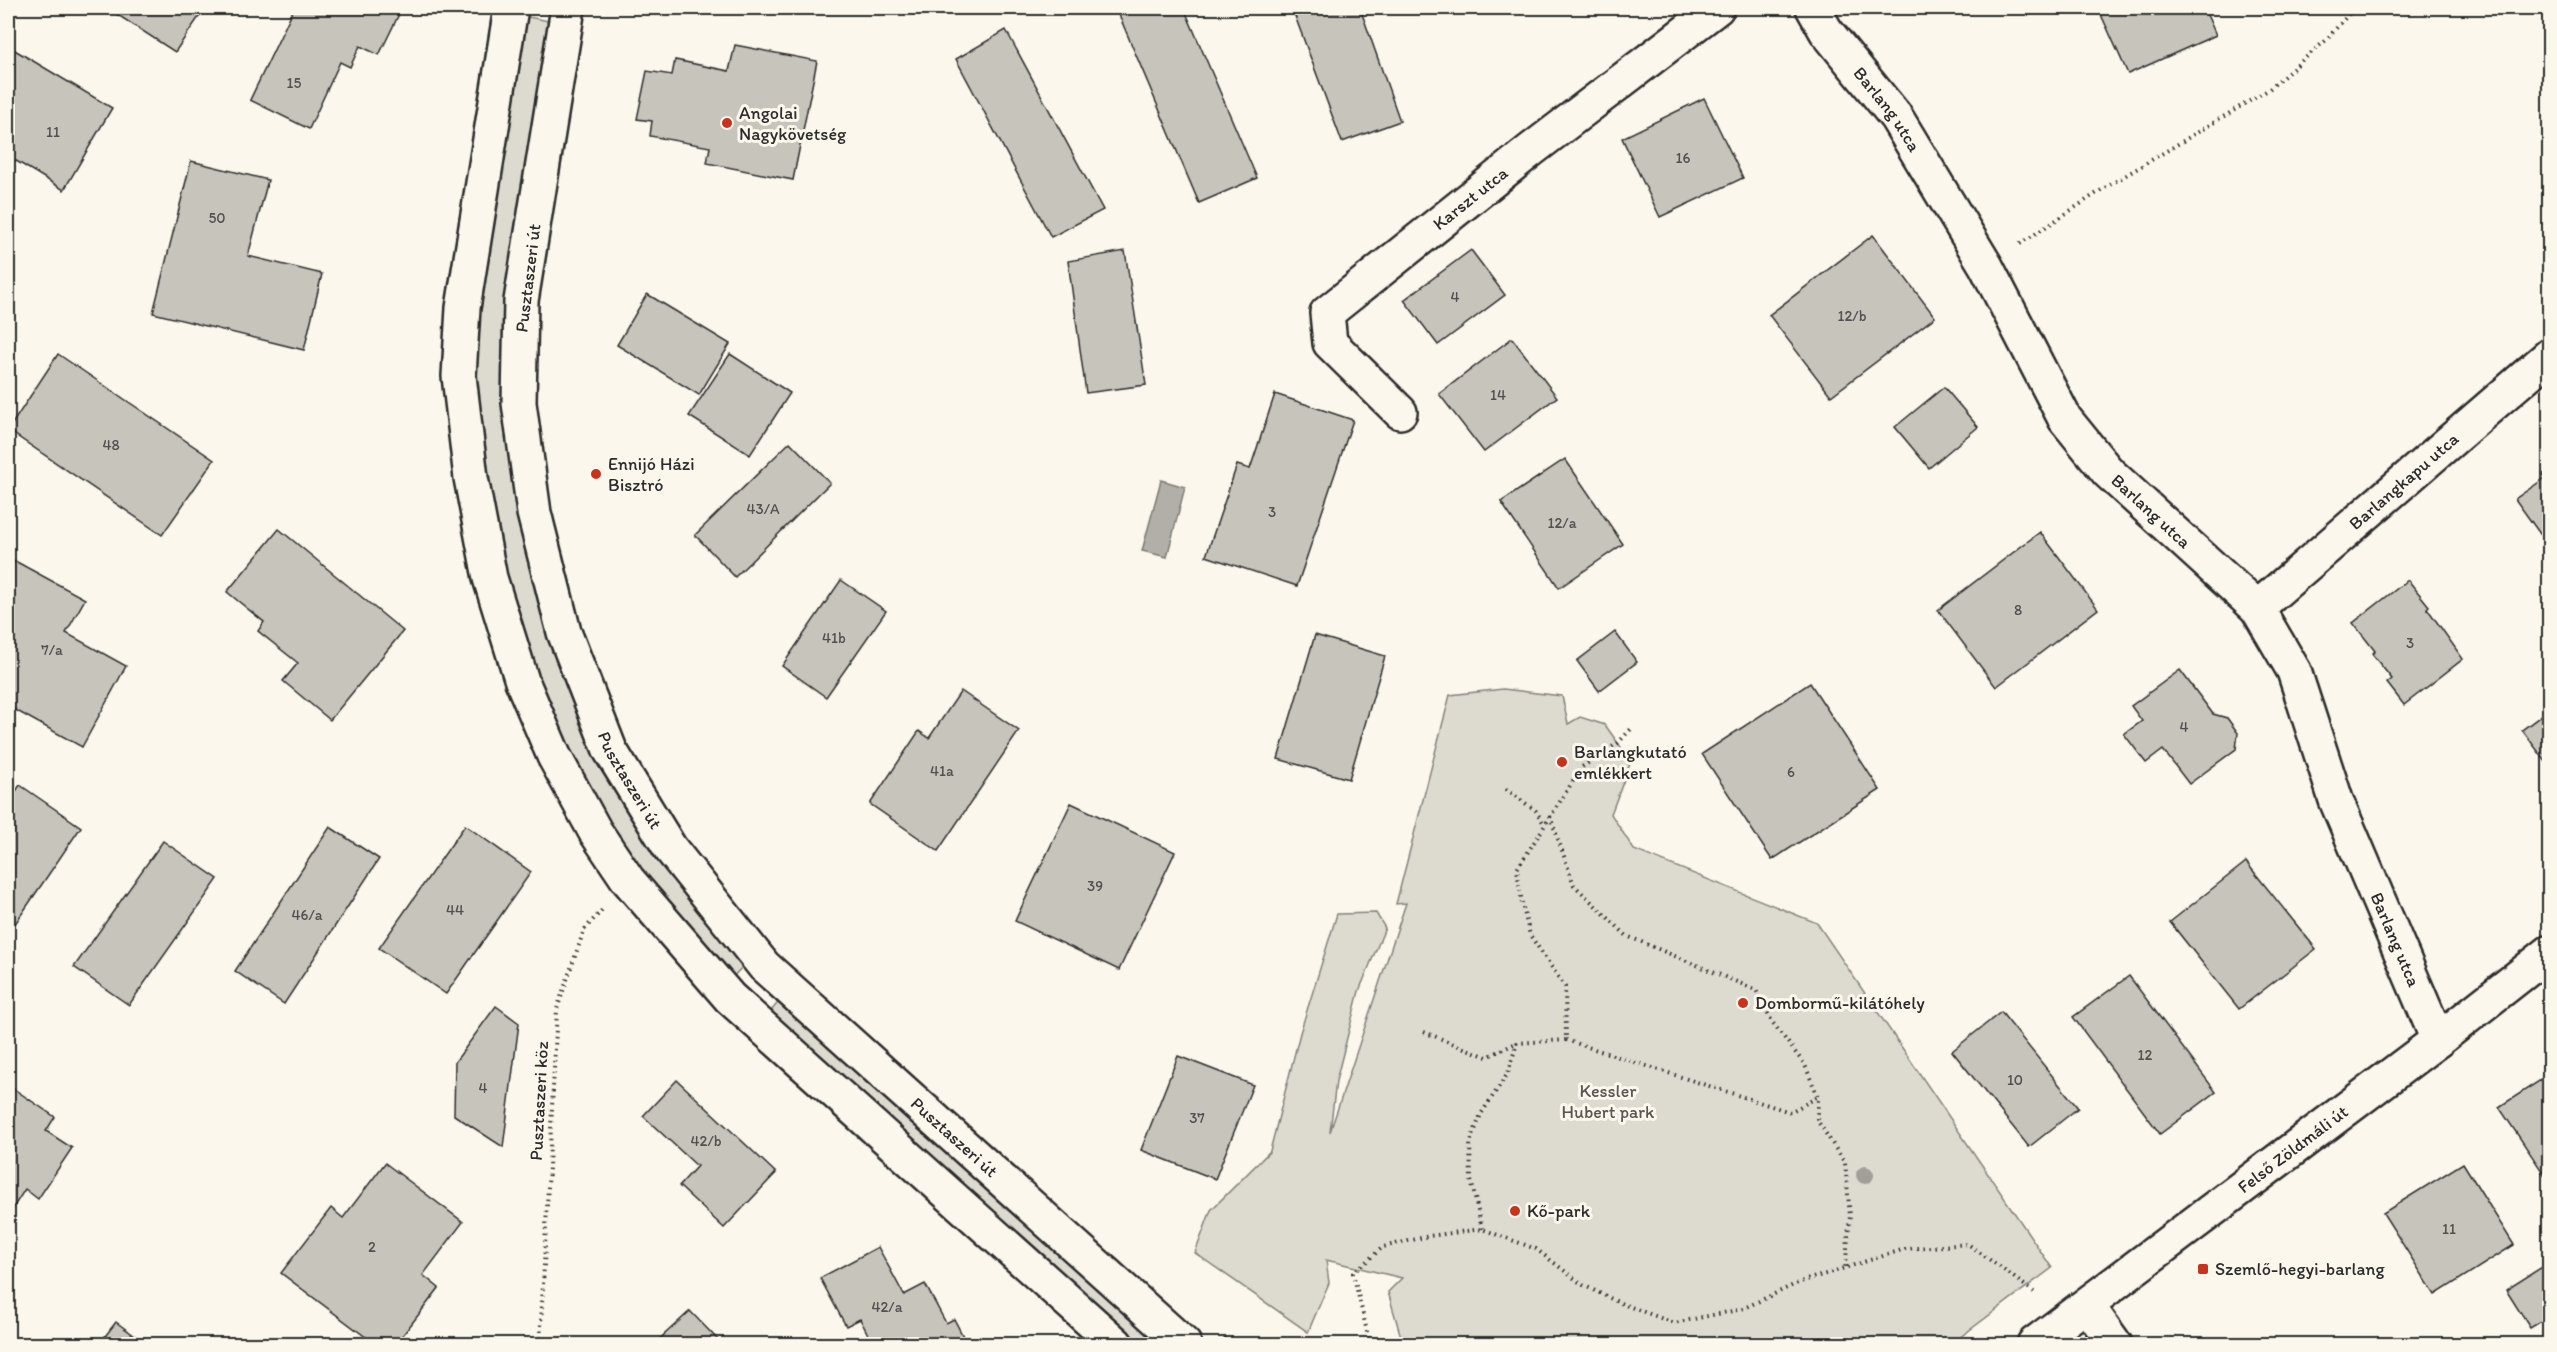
<svg xmlns="http://www.w3.org/2000/svg" width="2557" height="1352" viewBox="0 0 2557 1352" font-family="Itim,sans-serif">
<style>
.green{fill:#dddad0;stroke:#84827e;stroke-width:1.5}
.water{fill:#b1afa7;stroke:#7b7a75;stroke-width:1.5}
.building{fill:#c7c4bc;stroke:#2b2b2b;stroke-width:1.5}
.lines{fill:none;stroke-linecap:round;stroke-linejoin:round}
.minor-casing{stroke:#2b2b2b;stroke-width:38}
.path{stroke:#2b2b2b;stroke-width:4;stroke-dasharray:1.5 4.5;stroke-linecap:butt}
.minor{stroke:#fbf7ec;stroke-width:33}
.tree{fill:#a19f98}
.poi-dot{fill:#c8321e;stroke:#fbf7ec;stroke-width:2}
.labels{text-anchor:middle;dominant-baseline:central;stroke-width:6;stroke-linejoin:round;paint-order:stroke}
.number-label{font-size:15px;fill:#52514f}
.street-label{font-size:18px;fill:#2b2b2b;stroke:#fbf7ec}
.poi-label{font-size:18px;fill:#2b2b2b;stroke:#fbf7ec;text-anchor:start}
.park-label{font-size:18px;fill:#585754;stroke:#fbf7ec}
</style>
<rect width="100%" height="100%" fill="#fbf7ec"/>
<filter id="ink" filterUnits="userSpaceOnUse"><feTurbulence type="fractalNoise" baseFrequency=".0167" numOctaves="2"/><feDisplacementMap in="SourceGraphic" scale="12" xChannelSelector="R" yChannelSelector="G"/><feConvolveMatrix kernelMatrix="1 2 1 2 8 2 1 2 1" color-interpolation-filters="sRGB"/></filter>
<g filter="url(#ink)">
<!-- green -->
<g class="green">
<path d="M523,16L554,22L505,402L517,514L548,633L595,755L655,856L746,963L729,981L632,875L559,749L497,573L470,372L475,303Z"/>
<path d="M1503,689L1562,696L1568,724L1580,717L1605,725L1631,761L1611,814L1634,850L1817,923L2052,1268L1951,1344H1442L1427,1339L1401,1337L1388,1292L1402,1278L1326,1260L1329,1283L1308,1332L1195,1253L1211,1210L1270,1151L1300,1033L1337,914L1376,913L1385,928L1359,991L1336,1081L1330,1132L1406,903L1396,904L1450,695Z"/>
<path d="M780,1000L1167,1344H1137L1033,1256L767,1016Z"/>
</g>
<!-- water -->
<path class="water" d="M1161,480L1185,487L1167,557L1142,551Z"/>
<!-- building -->
<g class="building">
<path d="M107,8H205L175,52Z"/>
<path d="M294,8H402L379,55L360,46L350,67L340,62L309,129L250,100Z"/>
<path d="M1116,8H1184L1257,178L1199,203Z"/>
<path d="M1292,8H1360L1400,121L1342,142Z"/>
<path d="M2098,8H2204L2216,35L2128,74Z"/>
<path d="M1006,30L1103,210L1051,237L956,59Z"/>
<path d="M735,45L817,61L793,180L707,163L710,147L650,136L652,121L637,119L647,71L672,75L675,60L729,71Z"/>
<path d="M8,46L112,108L64,190L8,156Z"/>
<path d="M1704,98L1743,178L1660,217L1622,138Z"/>
<path d="M191,161L268,180L248,256L322,274L304,350L153,313Z"/>
<path d="M1873,235L1935,317L1831,396L1769,315Z"/>
<path d="M1471,250L1505,295L1438,345L1404,300Z"/>
<path d="M1125,251L1146,385L1086,393L1068,261Z"/>
<path d="M647,294L730,344L699,395L617,345Z"/>
<path d="M1512,338L1557,397L1484,452L1439,394Z"/>
<path d="M58,354L214,460L162,535L8,430Z"/>
<path d="M730,354L790,393L750,455L689,416Z"/>
<path d="M1944,387L1978,427L1929,468L1895,427Z"/>
<path d="M1275,394L1353,420L1297,586L1206,556L1237,465L1250,469Z"/>
<path d="M790,442L830,483L735,577L695,535Z"/>
<path d="M1565,459L1623,544L1559,588L1501,502Z"/>
<path d="M2550,470V544L2548,545L2515,499L2545,478L2543,474Z"/>
<path d="M279,529L403,631L330,720L283,681L298,663L258,631L264,622L227,592Z"/>
<path d="M2040,532L2098,609L1996,687L1938,610Z"/>
<path d="M15,561L85,599L66,633L126,666L82,747L8,706V574Z"/>
<path d="M841,580L886,611L826,697L782,666Z"/>
<path d="M2408,580L2429,606L2427,608L2463,659L2404,705L2387,683L2392,679L2372,654L2375,651L2353,623Z"/>
<path d="M1615,632L1637,662L1599,691L1577,661Z"/>
<path d="M1315,635L1385,656L1349,779L1278,759Z"/>
<path d="M2180,670L2213,714L2227,718L2238,733L2236,749L2189,784L2163,750L2146,763L2124,734L2142,721L2131,706Z"/>
<path d="M1810,683L1880,790L1772,860L1702,754Z"/>
<path d="M961,691L1019,731L938,851L870,804L919,731L929,738Z"/>
<path d="M2550,709V767L2522,730Z"/>
<path d="M20,785L81,827L8,934V803Z"/>
<path d="M1071,803L1175,852L1119,970L1015,921Z"/>
<path d="M465,825L531,872L446,994L379,948Z"/>
<path d="M330,827L379,859L284,1004L235,971Z"/>
<path d="M163,841L218,879L129,1005L74,967Z"/>
<path d="M2246,862L2316,949L2239,1009L2170,922Z"/>
<path d="M2129,976L2216,1092L2160,1134L2073,1017Z"/>
<path d="M496,1006L519,1023L503,1147L454,1115L455,1062Z"/>
<path d="M2001,1012L2078,1108L2029,1147L1952,1051Z"/>
<path d="M1178,1056L1253,1085L1215,1179L1141,1150Z"/>
<path d="M2550,1074V1183L2499,1107Z"/>
<path d="M677,1080L776,1173L724,1228L679,1186L697,1166L643,1116Z"/>
<path d="M8,1085L55,1117L46,1131L72,1148L38,1199L25,1189L13,1208L8,1204Z"/>
<path d="M385,1163L463,1222L423,1275L439,1288L396,1344H375L281,1273L331,1208L343,1218Z"/>
<path d="M2463,1163L2514,1245L2435,1295L2383,1213Z"/>
<path d="M878,1247L904,1295L925,1284L946,1323L954,1319L967,1344H873L860,1319L846,1326L820,1278Z"/>
<path d="M2550,1262V1316L2530,1328L2506,1290Z"/>
<path d="M690,1311L722,1344H654Z"/>
<path d="M116,1322L146,1344H99Z"/>
</g>
<g class="lines">
<!-- minor casing -->
<g class="minor-casing">
<g id="minor">
<path d="M511,8L463,308L459,376L471,478L490,578L522,681L554,756L595,831L628,880L730,998L1116,1344"/>
<path id="s1" d="M568,8L521,301L519,403L534,513L564,632L610,750L670,848L764,966L1184,1344"/>
<path id="s2" d="M1813,8L1826,31L1896,117L1986,266L2065,419L2108,472L2257,608L2294,671L2336,800L2438,1040"/>
<path id="s3" d="M1400,412L1330,343L1327,313L1531,150L1717,8"/>
<path id="s4" d="M2257,608L2550,355"/>
<path d="M2087,1305L2115,1344"/>
<path id="s5" d="M2034,1344L2438,1040L2550,952"/>
</g>
</g>
<!-- path -->
<g class="path">
<path d="M2020,244L2103,189L2268,90L2325,41L2354,8"/>
<path d="M1506,789L1536,811L1544,824"/>
<path d="M1550,816L1574,885L1627,936L1756,990L1773,1023L1805,1065L1818,1097L1817,1120L1845,1163L1850,1216L1845,1270"/>
<path d="M1424,1032L1487,1057L1516,1043"/>
<path d="M1566,1040L1790,1112L1818,1097"/>
<path d="M1482,1229L1471,1180L1470,1143L1481,1114L1508,1073L1517,1043L1566,1040L1565,987L1530,935L1522,904L1517,869L1582,767L1618,743L1631,729"/>
<path d="M1224,1338L1232,1344"/>
<path d="M540,1344L557,1009L584,930L602,910"/>
<path d="M1370,1344L1353,1273L1383,1247L1429,1236L1482,1229L1536,1249L1583,1285L1620,1303L1674,1323L1742,1309L1800,1282L1905,1249L1968,1244L2034,1292"/>
</g>
<!-- minor -->
<use href="#minor" class="minor"/>
</g>
<!-- trees -->
<circle class="tree" cx="1865" cy="1175" r="9"/>
</g>
<!-- markers -->
<g class="poi-dot">
<circle cx="727" cy="123" r="6"/>
<circle cx="596" cy="474" r="6"/>
<circle cx="1562" cy="762" r="6"/>
<circle cx="1743" cy="1003" r="6"/>
<circle cx="1515" cy="1211" r="6"/>
<rect x="2197" y="1263" width="12" height="12" rx="3"/>
</g>
<g class="labels">
<!-- number labels -->
<g class="number-label">
<text x="294" y="83">15</text>
<text x="53" y="132">11</text>
<text x="1683" y="158">16</text>
<text x="217" y="218">50</text>
<text x="1455" y="297">4</text>
<text x="1852" y="316">12/b</text>
<text x="1498" y="395">14</text>
<text x="111" y="445">48</text>
<text x="763" y="509">43/A</text>
<text x="1272" y="512">3</text>
<text x="1562" y="523">12/a</text>
<text x="2018" y="610">8</text>
<text x="834" y="638">41b</text>
<text x="2410" y="643">3</text>
<text x="52" y="650">7/a</text>
<text x="2184" y="727">4</text>
<text x="942" y="771">41a</text>
<text x="1791" y="772">6</text>
<text x="1095" y="886">39</text>
<text x="455" y="910">44</text>
<text x="307" y="915">46/a</text>
<text x="2145" y="1055">12</text>
<text x="2015" y="1080">10</text>
<text x="483" y="1088">4</text>
<text x="1197" y="1118">37</text>
<text x="706" y="1141">42/b</text>
<text x="2449" y="1229">11</text>
<text x="372" y="1247">2</text>
<text x="887" y="1307">42/a</text>
</g>
<!-- street labels -->
<g class="street-label">
<text stroke="none"><textPath href="#s2" startOffset="126">Barlang utca</textPath></text>
<text stroke="none"><textPath href="#s3" startOffset="312">Karszt utca</textPath></text>
<text transform="translate(528 278) rotate(-83)">Pusztaszeri út</text>
<text stroke="none"><textPath href="#s4" startOffset="194">Barlangkapu utca</textPath></text>
<text stroke="none"><textPath href="#s2" startOffset="610">Barlang utca</textPath></text>
<text stroke="none"><textPath href="#s1" startOffset="795">Pusztaszeri út</textPath></text>
<text stroke="none"><textPath href="#s2" startOffset="1114">Barlang utca</textPath></text>
<text transform="translate(539 1101) rotate(-87)">Pusztaszeri köz</text>
<text stroke="none"><textPath href="#s1" startOffset="1281">Pusztaszeri út</textPath></text>
<text stroke="none"><textPath href="#s5" startOffset="324">Felső Zöldmáli út</textPath></text>
</g>
<!-- poi labels -->
<g class="poi-label">
<text x="739" y="113">Angolai<tspan x="739" dy="21">Nagykövetség</tspan></text>
<text x="608" y="464">Ennijó Házi<tspan x="608" dy="21">Bisztró</tspan></text>
<text x="1574" y="752">Barlangkutató<tspan x="1574" dy="21">emlékkert</tspan></text>
<text x="1755" y="1003">Dombormű-kilátóhely</text>
<text x="1527" y="1211">Kő-park</text>
<text x="2215" y="1269">Szemlő-hegyi-barlang</text>
</g>
<!-- park labels -->
<g class="park-label">
<text x="1608" y="1091">Kessler<tspan x="1608" dy="21">Hubert park</tspan></text>
</g>
</g>
<!-- margin -->
<rect width="2557" height="1352" fill="none" stroke="#fbf7ec" stroke-width="30"/>
<rect x="15" y="15" width="2527" height="1322" fill="none" stroke="#2b2b2b" stroke-width="2" filter="url(#ink)"/>
</svg>
